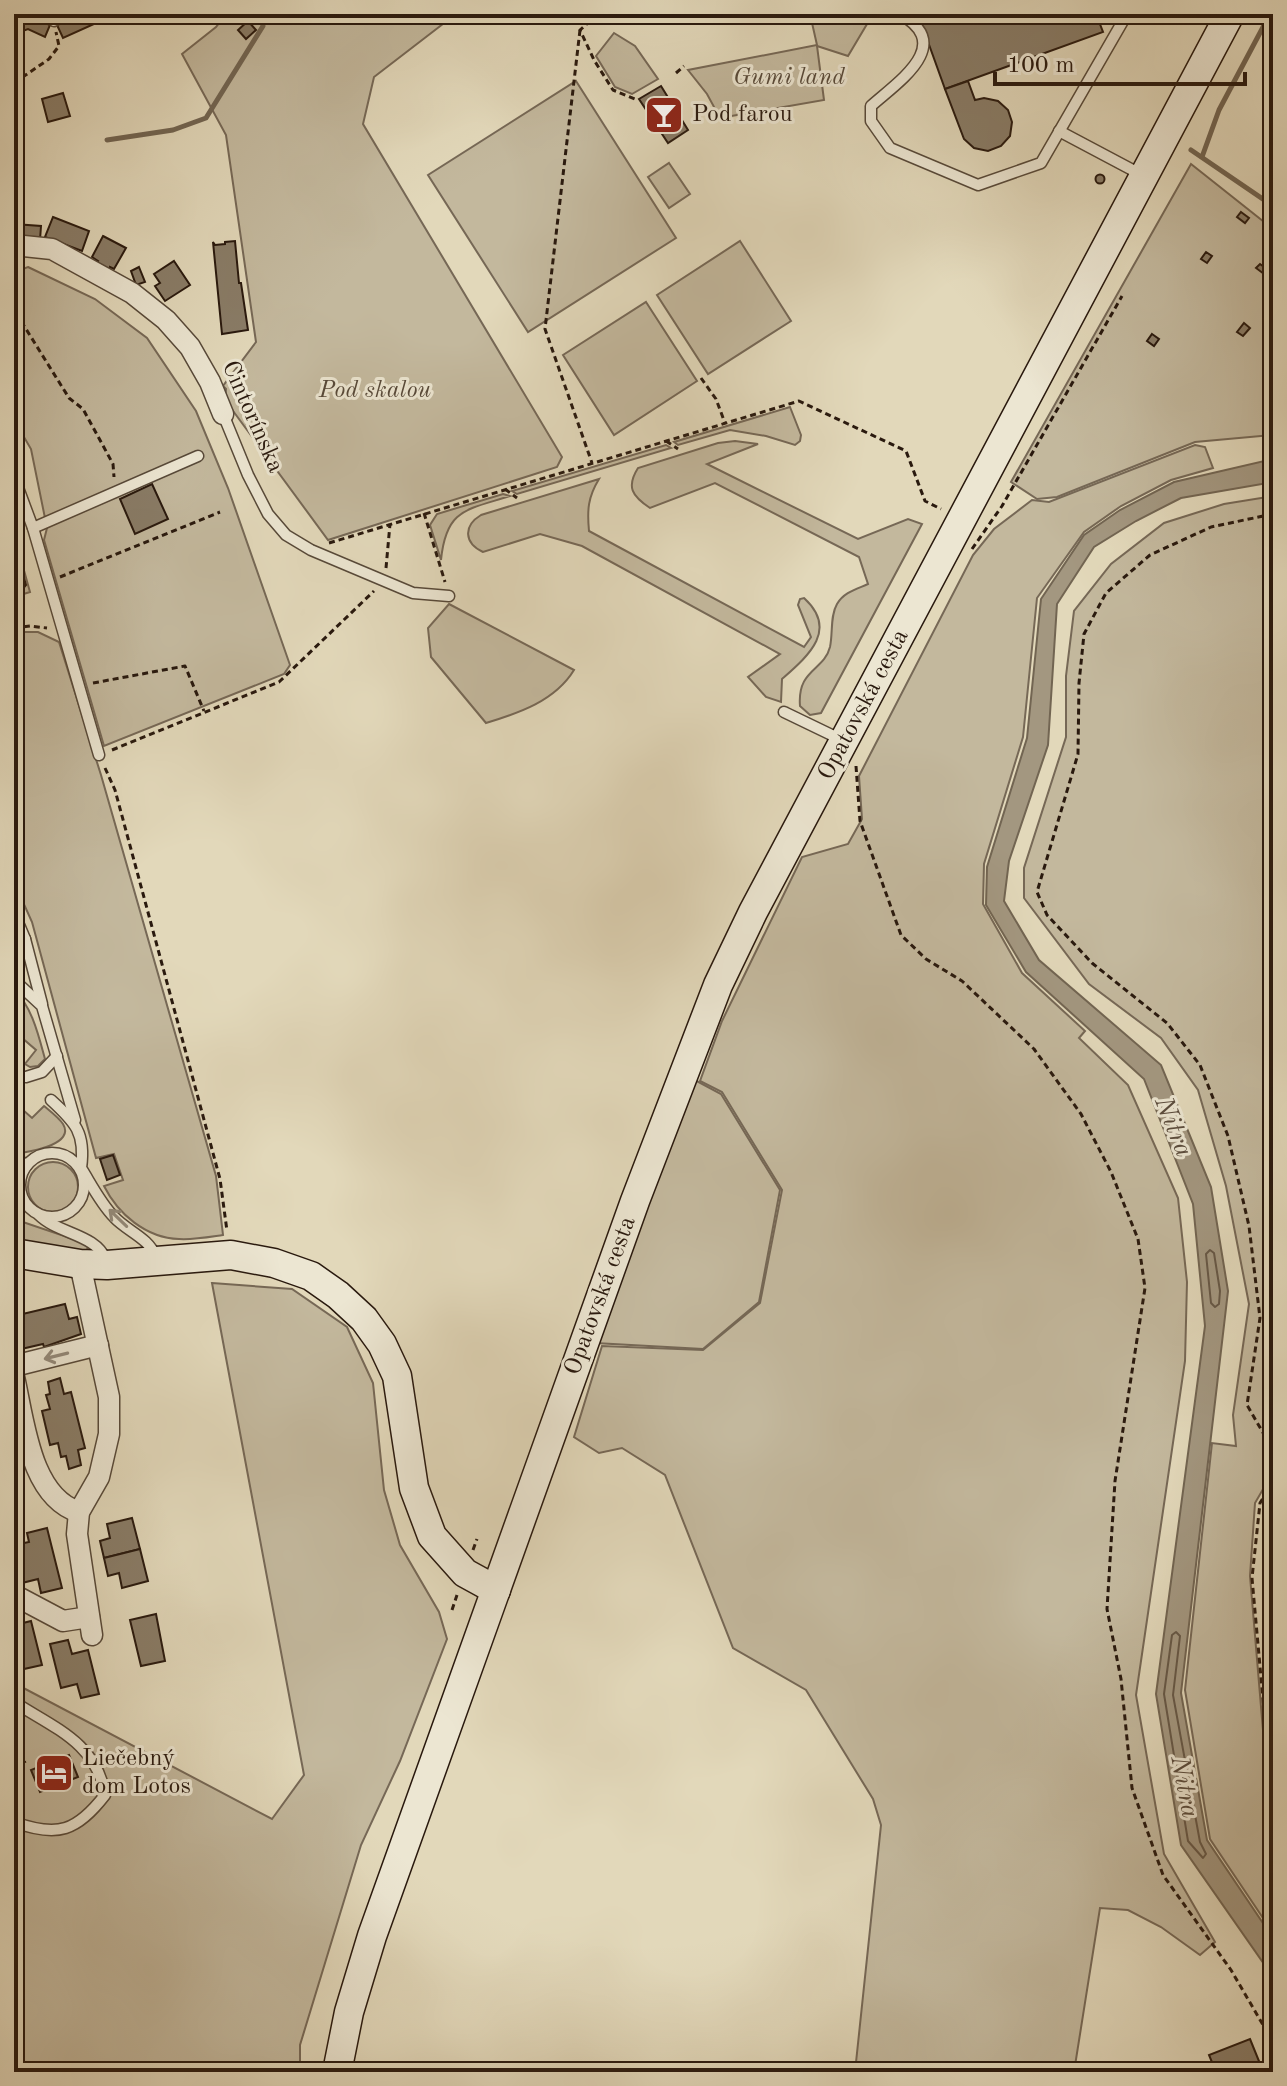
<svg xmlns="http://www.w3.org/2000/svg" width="1287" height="2086" viewBox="0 0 1287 2086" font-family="'Old Standard TT',serif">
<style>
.green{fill:#c3b89d;stroke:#766856;stroke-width:2}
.water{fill:#a39780;stroke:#726552;stroke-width:2}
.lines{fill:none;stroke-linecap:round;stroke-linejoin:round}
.shore{stroke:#665847;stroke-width:2}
.stream{stroke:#726552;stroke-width:5}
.building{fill:#897c67;stroke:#29190e;stroke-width:2}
.lane-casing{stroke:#574939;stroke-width:13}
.street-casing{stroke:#574939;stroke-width:23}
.secondary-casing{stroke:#29190e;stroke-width:31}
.path{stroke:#29190e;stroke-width:3;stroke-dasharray:6 4;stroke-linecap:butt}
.lane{stroke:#ece6d2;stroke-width:10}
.street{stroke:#ece6d2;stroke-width:20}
.secondary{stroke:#ece6d2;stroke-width:28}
.oneway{stroke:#948a7a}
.labels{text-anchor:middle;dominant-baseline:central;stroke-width:6;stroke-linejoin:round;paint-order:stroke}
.park-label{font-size:24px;font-style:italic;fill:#574939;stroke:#ece6d2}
.poi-label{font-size:24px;fill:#29190e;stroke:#ece6d2;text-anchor:start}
.street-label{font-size:24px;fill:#29190e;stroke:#ece6d2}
.water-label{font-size:26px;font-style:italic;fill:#5a4b3c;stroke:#ece6d2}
</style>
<rect width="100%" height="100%" fill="#e2d8ba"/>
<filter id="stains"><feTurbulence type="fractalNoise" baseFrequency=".0025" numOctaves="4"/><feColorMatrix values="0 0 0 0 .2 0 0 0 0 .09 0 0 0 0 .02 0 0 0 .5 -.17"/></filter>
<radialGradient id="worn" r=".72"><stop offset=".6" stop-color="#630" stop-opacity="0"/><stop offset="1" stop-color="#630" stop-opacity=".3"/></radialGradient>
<!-- green -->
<g class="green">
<path d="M226,14H478L470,17H452L374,77L363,124L562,457L557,467L328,540L225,400L226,389L223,386L256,342L226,135L182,54L216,27Z"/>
<path d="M810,14H873L848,56L817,46L824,100L720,118L707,94L688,70L817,45Z"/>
<path d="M614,33L635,46L658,79L632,94L615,87L596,56Z"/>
<path d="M576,81L676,238L528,332L428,175Z"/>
<path d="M669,163L690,194L669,208L648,177Z"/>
<path d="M1191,164L1273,229V435L1195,442L1057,497L1037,499L1011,482Z"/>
<path d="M740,241L791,321L708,374L657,295Z"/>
<path d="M28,267L95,299L147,338L196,411L228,488L290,665L284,674L104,746L44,540L47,528L31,449L14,420V272Z"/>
<path d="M646,302L697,381L614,435L563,355Z"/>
<path d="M790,407L801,435L800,441L795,445L766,436L730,430L678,445L674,442Z"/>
<path d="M735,441L758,444L707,464L858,539L908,519L922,524L821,713L810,715L800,706C797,669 824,671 830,647C833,633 830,616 837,604C844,592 857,589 868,584L859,557L715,483L650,508C632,496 626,487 638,468L718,443Z"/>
<path d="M666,445L671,448L517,494L512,491Z"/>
<path d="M1195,445L1205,447L1213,468L1171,480L1121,506L1084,532L1037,598L1023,737L984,864L983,904L1022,973L1085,1031L1079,1038L1128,1085L1178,1198L1187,1282L1185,1361L1136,1695L1164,1854L1215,1942L1200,1955L1161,1927L1128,1910L1100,1908L1074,2072H855L881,1825L873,1799L806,1690L733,1648L665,1475L622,1448L599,1453L574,1437L602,1346L703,1350L760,1303L782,1190L722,1092L700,1081L722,1021L802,857L848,844L862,819L859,776L973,555L994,529L1032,500L1049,502Z"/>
<path d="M599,479C588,497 587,510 589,531L804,647L811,637L798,605L800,599L804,598C839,630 808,656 782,679L781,702L766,697L748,677L780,654L582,546L540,534L483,552C464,543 463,526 481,515Z"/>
<path d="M503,494L510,496C466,510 446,509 441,560L430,525L437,514Z"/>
<path d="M1273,496V1472L1255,1503L1250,1576L1265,1754L1273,1786V1933L1210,1839L1185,1690L1212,1443L1236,1446L1233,1415L1249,1304L1226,1186L1198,1090L1161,1038L1089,984L1024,898V868L1066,737V676L1074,611L1111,564L1164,523L1224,504Z"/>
<path d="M14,554L20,556L30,592L14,597Z"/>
<path d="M449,604L574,670C555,701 519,713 486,723L431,657L428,628Z"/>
<path d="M14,632H38L59,642L101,775L216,1176L223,1235C209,1237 193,1240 179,1239C146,1238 118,1214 104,1186L123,1180L114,1154L96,1158L32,922L14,882Z"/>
<path d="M14,990C32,1006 39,1037 45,1059L38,1066L30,1067L25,1064L36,1050L14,1031Z"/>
<path d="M693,1079L721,1094L780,1190L759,1302L703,1349L595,1343Z"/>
<path d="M14,1102L32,1118L44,1106C50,1111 59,1118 63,1124C75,1144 33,1151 21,1153L14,1148Z"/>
<circle cx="53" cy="1187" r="25"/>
<path d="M14,1219L85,1243L88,1246L87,1250L81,1253L14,1243Z"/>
<path d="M212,1283L292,1289L347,1327L373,1383L384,1490L400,1545L439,1612L447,1639L400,1761L361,1845L300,2045V2072H14V1683L272,1819L304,1775Z"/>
</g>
<!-- water -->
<path class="water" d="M1273,459V482L1181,498L1136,521L1094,547L1057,604L1048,745L1009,861L1004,901L1039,960L1161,1065L1211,1187L1228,1291L1181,1693L1207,1840L1273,1938V1977L1181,1845L1156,1694L1205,1326L1193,1204L1144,1079L1026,972L986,905L987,867L1027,738L1041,599L1084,535L1120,510L1174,482Z"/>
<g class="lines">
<!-- shore -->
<g class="shore">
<path d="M1210,1250L1214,1253L1220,1291L1219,1304L1215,1307L1211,1303L1206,1254Z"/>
<path d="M1176,1632L1180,1636L1173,1695L1200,1842L1206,1854L1203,1858L1188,1841L1164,1694L1172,1635Z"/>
</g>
<!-- stream -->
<g class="stream">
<path d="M107,140L173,130L206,118L263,26L261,14"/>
<path d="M1191,150L1273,206"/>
<path d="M1202,157L1219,110L1270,14"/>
</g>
</g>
<!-- building -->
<g class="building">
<path d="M25,14L50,25L45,37L28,29L14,34V17Z"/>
<path d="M84,14H90L94,24L63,38L57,25Z"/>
<path d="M918,14H1096L1103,32L945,89Z"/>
<path d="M248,21L256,30L246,39L238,30Z"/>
<path d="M968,81L975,100L984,98L998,101L1008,110L1012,122L1010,136L1001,146L988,151L974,148L964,139L945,89Z"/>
<path d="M661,86L688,130L668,143L639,99Z"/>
<path d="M63,93L70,116L48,122L42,99Z"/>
<circle cx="1100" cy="179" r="4.5"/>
<path d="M1241,212L1249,218L1245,223L1237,217Z"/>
<path d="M53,217L89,231L82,251L45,237Z"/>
<path d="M14,224L41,226L40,240L14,238Z"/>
<path d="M103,236L126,248L114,269L110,267L109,271L96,264L98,261L92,257Z"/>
<path d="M235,241L239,283H241L248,330L222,334L213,242L215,245L225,244V242Z"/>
<path d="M1206,252L1212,256L1207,263L1201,259Z"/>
<path d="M174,261L190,285L165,301L155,286L160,283L154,274Z"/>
<path d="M1260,264L1272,273L1268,277L1256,268Z"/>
<path d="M139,267L145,282L136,285L131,271Z"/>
<path d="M1244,323L1250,328L1243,336L1237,332Z"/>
<path d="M1152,334L1159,339L1154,346L1147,341Z"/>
<path d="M152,484L168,519L135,534L120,499Z"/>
<path d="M16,576L24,578L26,585L21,591L14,589V578Z"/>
<path d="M113,1155L120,1175L107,1180L100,1159Z"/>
<path d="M65,1304L69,1319L77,1317L81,1334L44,1347L43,1344L17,1350L14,1316Z"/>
<path d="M60,1378L64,1394L71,1392L85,1448L78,1450L81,1465L69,1469L66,1456L61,1457L58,1443L50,1445L42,1411L50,1409L46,1395L50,1394L48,1382Z"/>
<path d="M132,1518L140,1549L104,1558L100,1541L110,1538L107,1524Z"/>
<path d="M47,1528L62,1588L41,1593L38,1579L22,1583L19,1572L14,1573V1545L29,1542L27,1533Z"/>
<path d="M140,1549L148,1581L122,1588L119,1573L108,1576L104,1558Z"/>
<path d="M156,1614L165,1661L141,1666L130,1620Z"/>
<path d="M14,1621L15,1625L31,1621L42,1665L24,1669L20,1655L14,1657Z"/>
<path d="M68,1640L72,1654L88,1650L99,1694L81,1698L77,1684L61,1688L50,1644Z"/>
<path d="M69,1755L78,1777L40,1792L31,1770Z"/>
<path d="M1250,2039L1263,2071L1216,2072L1209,2055Z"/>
</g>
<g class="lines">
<!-- lane casing -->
<g class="lane-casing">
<g id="lane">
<path d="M51,14L54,21"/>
<path d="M900,14C955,45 899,81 871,106V121L890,148L978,185L1041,163L1127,14"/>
<path d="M1059,131L1142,175"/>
<path d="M223,414L248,475L268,514L286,535L311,550L413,593L449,596"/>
<path d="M14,477L33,528L99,755"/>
<path d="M33,528L198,456"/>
<path d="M784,712L840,739"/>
<path d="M14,913L25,939L42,1004"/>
<path d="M14,954L25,939"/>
<path d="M14,980L42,1006L75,1120"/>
<path d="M26,1077L42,1072L57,1056"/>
<path d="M51,1100C75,1122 86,1133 81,1168C91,1184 101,1204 114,1217C128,1232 148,1237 156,1257"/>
<circle cx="52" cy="1185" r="32"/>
<path d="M14,1155L26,1166"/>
<path d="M39,1215C58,1234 96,1234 106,1260"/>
<path d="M14,1702C54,1728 97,1743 105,1795C77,1831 58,1838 14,1822"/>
</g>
</g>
<!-- street casing -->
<g class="street-casing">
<g id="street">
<path d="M14,245L52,249L132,293L166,320L190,347L210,382L223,414"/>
<path d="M80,1264L109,1397V1434L99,1477L79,1512L77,1534L92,1635"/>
<path d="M14,1366L98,1345"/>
<path d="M14,1377C24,1420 30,1497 79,1512"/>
<path d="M14,1595L63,1621L89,1617"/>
</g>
</g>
<!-- secondary casing -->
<g class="secondary-casing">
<g id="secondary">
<path d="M14,1253L80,1264L107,1265L231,1255L274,1263L311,1276L338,1295L364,1319L382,1344L397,1376L414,1488L432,1536L465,1573L496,1590"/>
<path d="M337,2072L349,2012L372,1936L635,1201L718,985L753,912L1230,14"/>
</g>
</g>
<!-- path -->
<g class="path">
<path d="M598,14L580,30L594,60L613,90L635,99"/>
<path d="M580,30L545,329L592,463"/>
<path d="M676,73L684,66"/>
<path d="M14,83L49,59L59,46L56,32"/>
<path d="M14,266L21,273L19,292L16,296L21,321L69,398L83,409L113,464L114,477"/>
<path d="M701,378L716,399L725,423"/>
<path d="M666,441L678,449"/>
<path d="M505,489L517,498"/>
<path d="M424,513L445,582"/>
<path d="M1273,514L1211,527L1150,555L1106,593L1084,634L1079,683L1078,754L1037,892L1047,915L1092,963L1167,1023L1200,1065L1228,1136L1249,1226L1260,1318L1247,1405L1273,1450"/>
<path d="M14,541L22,543"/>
<path d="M329,543L799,401L906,451L925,501L941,509"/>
<path d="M972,549L1002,506L1122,296"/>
<path d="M386,568L390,524"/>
<path d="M60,577L220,512"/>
<path d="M14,628L30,626L47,628"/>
<path d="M93,683L185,666L204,711"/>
<path d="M112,750L279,682L374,591"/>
<path d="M856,766L860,821L901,935L926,959L962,981L1034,1049L1081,1114L1111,1172L1138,1239L1145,1288L1115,1481L1107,1609L1121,1679L1132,1788L1163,1875L1231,1970L1273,2042"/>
<path d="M105,768L115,790L220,1179L227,1231"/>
<path d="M1273,1482L1260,1503L1252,1578L1268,1755L1273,1776"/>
<path d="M473,1550L477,1539"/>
<path d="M452,1610L457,1595"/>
<path d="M14,1733L25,1763"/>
</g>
<!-- lane -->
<use href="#lane" class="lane"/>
<!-- street -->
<use href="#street" class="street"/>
<!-- secondary -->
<use href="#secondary" class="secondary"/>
</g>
<!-- one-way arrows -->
<defs><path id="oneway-shaft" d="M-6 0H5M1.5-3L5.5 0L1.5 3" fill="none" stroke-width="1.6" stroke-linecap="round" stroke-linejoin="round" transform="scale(2)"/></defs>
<g class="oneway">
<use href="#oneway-shaft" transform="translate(118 1218) rotate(-136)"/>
<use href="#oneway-shaft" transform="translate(56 1356) rotate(166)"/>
</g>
<!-- icons -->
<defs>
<g id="bar-square" transform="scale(2)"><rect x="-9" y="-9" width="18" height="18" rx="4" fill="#8f2418" stroke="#ece6d2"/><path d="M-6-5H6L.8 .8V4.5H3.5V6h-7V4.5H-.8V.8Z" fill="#fff"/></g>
<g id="hotel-square" transform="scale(2)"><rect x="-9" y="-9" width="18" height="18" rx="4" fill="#8f2418" stroke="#ece6d2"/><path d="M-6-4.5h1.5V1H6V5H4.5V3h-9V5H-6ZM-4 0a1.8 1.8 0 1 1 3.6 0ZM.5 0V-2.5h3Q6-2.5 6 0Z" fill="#fff"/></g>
</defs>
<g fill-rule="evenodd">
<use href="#bar-square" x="664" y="115"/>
<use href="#hotel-square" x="54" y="1773"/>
</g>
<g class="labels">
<!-- park labels -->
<g class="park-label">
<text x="789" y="78">Gumi land</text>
<text x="375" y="391">Pod skalou</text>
</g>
<!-- poi labels -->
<g class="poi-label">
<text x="692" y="115">Pod farou</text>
<text x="82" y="1759">Liečebný<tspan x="82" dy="28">dom Lotos</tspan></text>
</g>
<!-- street labels -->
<g class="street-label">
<text transform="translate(252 417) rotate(66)">Cintorínska</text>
<text transform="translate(864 705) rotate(-62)">Opatovská cesta</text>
<text transform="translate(601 1296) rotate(-70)">Opatovská cesta</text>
</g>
<!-- water labels -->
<g class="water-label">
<text transform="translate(1173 1127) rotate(68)">Nitra</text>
<text transform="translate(1184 1787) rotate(79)">Nitra</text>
</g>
</g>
<!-- margin -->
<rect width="1287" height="2086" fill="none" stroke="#e2d8ba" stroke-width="48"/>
<rect x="16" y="16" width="1255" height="2054" fill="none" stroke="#29190e" stroke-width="4"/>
<rect x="24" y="24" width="1239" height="2038" fill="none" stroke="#29190e" stroke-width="2"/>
<!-- scale -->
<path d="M995 72v12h250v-12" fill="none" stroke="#29190e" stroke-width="4"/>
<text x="1007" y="72" font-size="24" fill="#29190e" stroke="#ece6d2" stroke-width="6" paint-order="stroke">100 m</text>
<rect width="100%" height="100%" filter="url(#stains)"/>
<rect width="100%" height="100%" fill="url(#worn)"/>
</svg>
